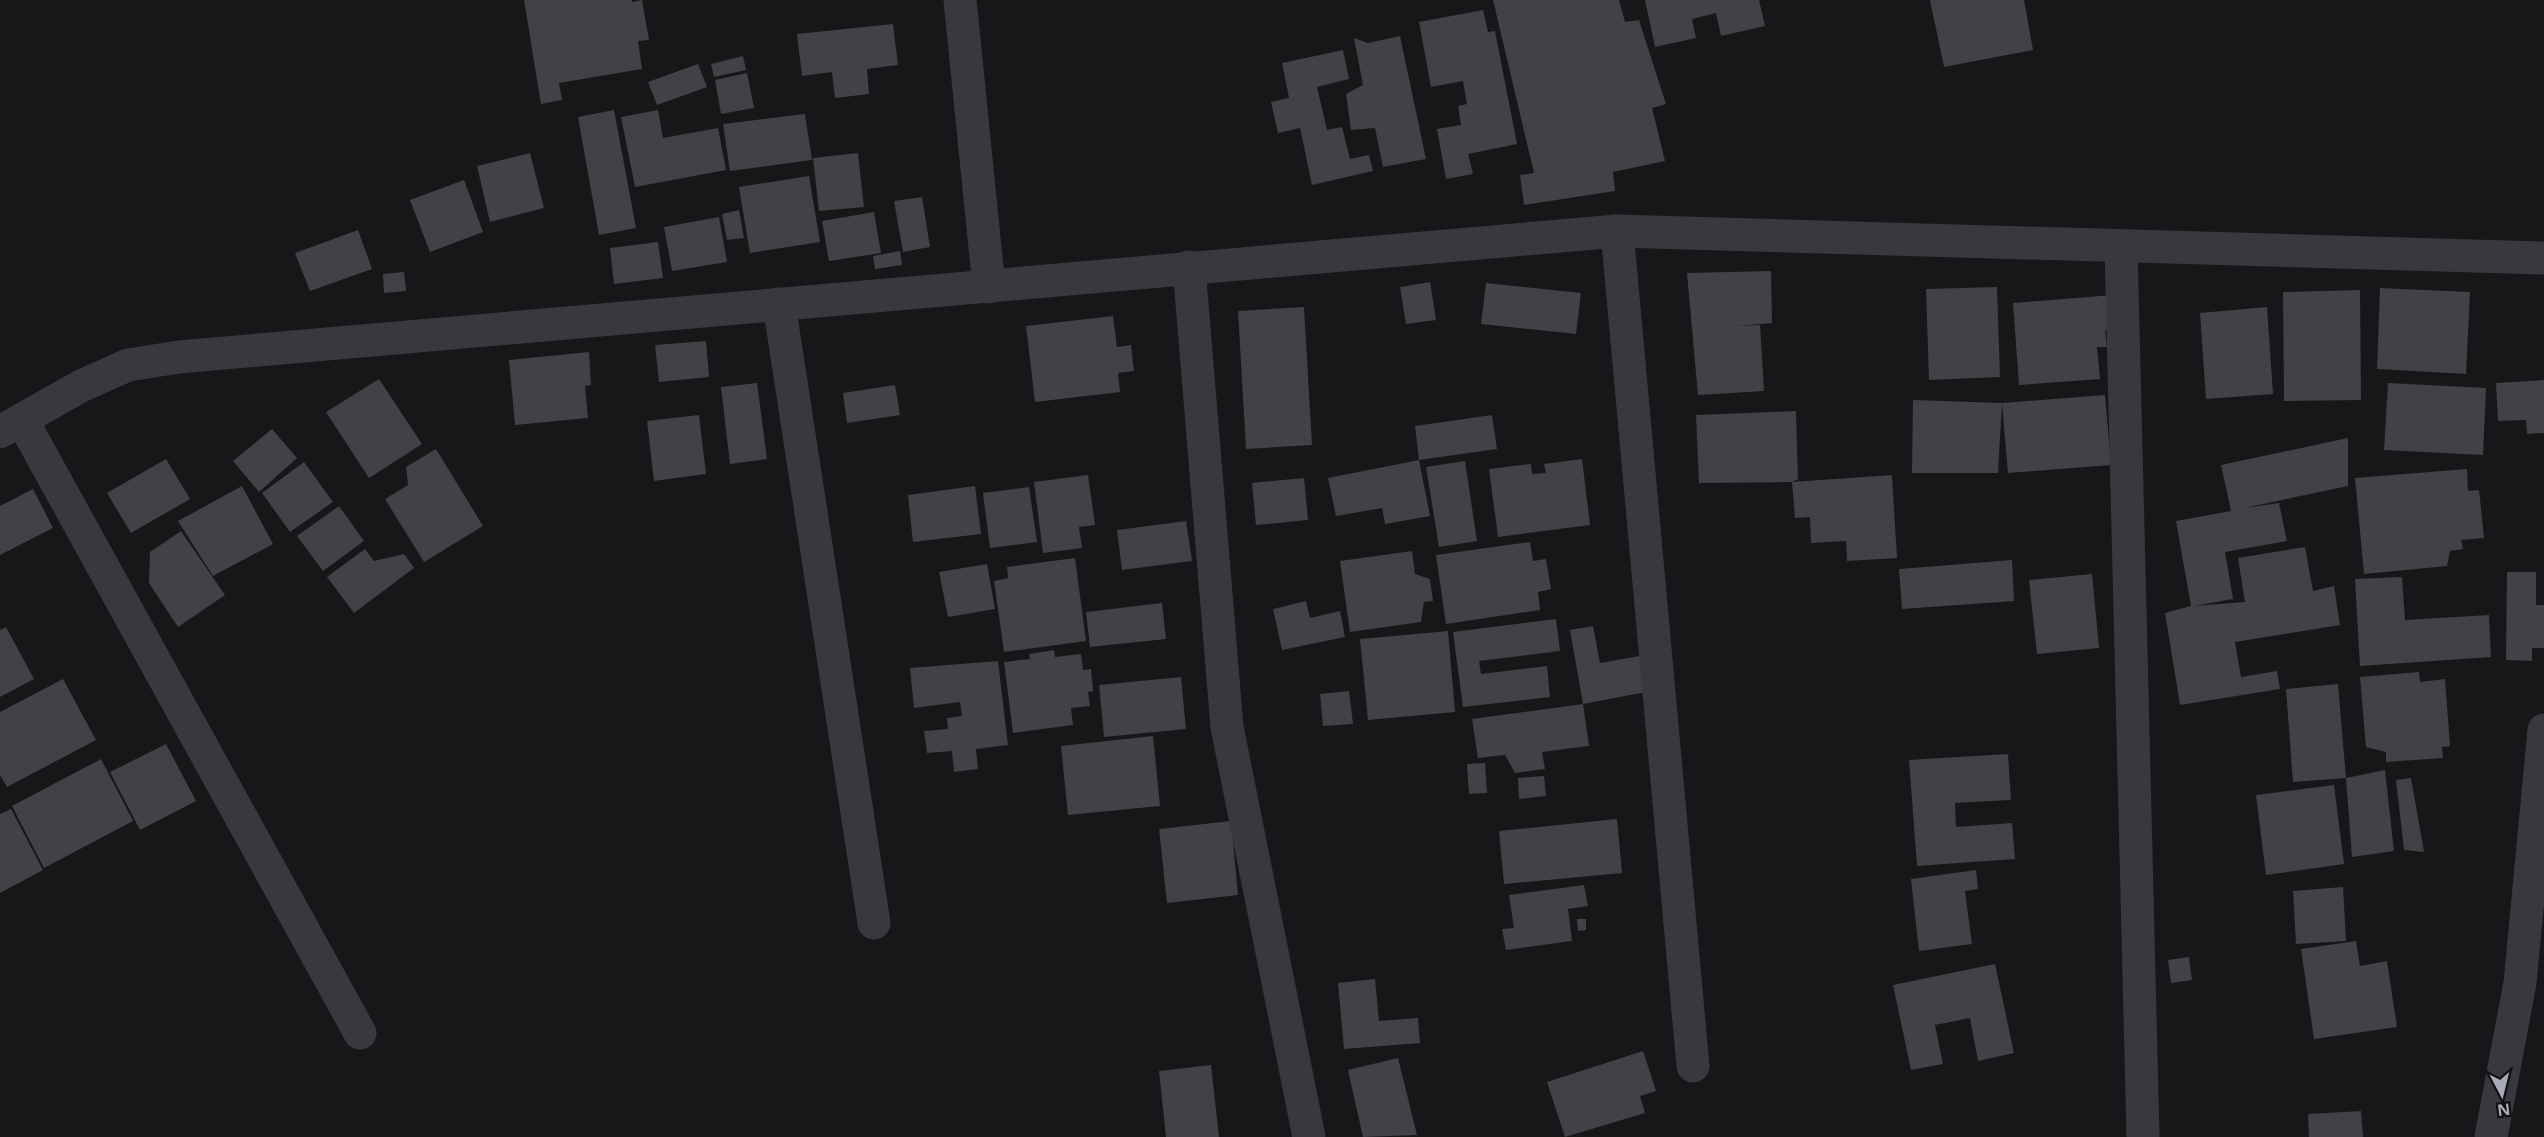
<svg xmlns="http://www.w3.org/2000/svg" width="2544" height="1137" viewBox="0 0 2544 1137" font-family="'Noto Sans',sans-serif">
<style>
.building{fill:#414146}
.lines{fill:none;stroke-linecap:round;stroke-linejoin:round}
.minor{stroke:#38383e;stroke-width:33}
</style>
<rect width="100%" height="100%" fill="#171719"/>
<!-- building -->
<g class="building">
<path d="M524,0H632V2L642,0L649,40L638,41L642,69L559,83L562,100L541,104Z"/>
<path d="M1493,0H1619L1625,22L1639,20L1666,104L1652,108L1665,161L1613,172L1615,191L1524,205L1520,175L1534,173Z"/>
<path d="M1645,0H1759L1765,26L1721,36L1716,13L1692,19L1696,38L1655,47Z"/>
<path d="M1930,0H2024L2033,50L1944,67Z"/>
<path d="M1483,10L1488,32L1495,31L1517,144L1468,154L1473,174L1446,179L1437,129L1461,125L1458,106L1467,104L1463,81L1431,87L1419,22Z"/>
<path d="M893,24L898,65L867,69L869,94L835,98L832,72L802,76L797,34Z"/>
<path d="M1400,36L1426,159L1383,167L1375,128L1351,130L1346,94L1363,85L1354,38L1368,43Z"/>
<path d="M1343,50L1349,79L1317,87L1327,130L1342,127L1350,159L1369,155L1373,171L1312,185L1300,128L1278,133L1271,102L1289,98L1282,63Z"/>
<path d="M743,56L746,70L714,77L711,64Z"/>
<path d="M698,64L707,87L657,105L648,82Z"/>
<path d="M747,73L754,108L721,114L715,80Z"/>
<path d="M614,110L636,228L599,235L578,117Z"/>
<path d="M658,110L663,138L718,128L726,170L635,187L621,117Z"/>
<path d="M805,114L812,160L730,171L723,124Z"/>
<path d="M530,153L544,208L490,222L477,166Z"/>
<path d="M858,153L864,207L819,211L813,158Z"/>
<path d="M809,176L820,242L750,253L739,187Z"/>
<path d="M464,180L483,232L430,252L410,200Z"/>
<path d="M922,197L930,247L903,252L894,201Z"/>
<path d="M739,210L744,238L727,240L722,214Z"/>
<path d="M874,212L881,253L829,261L822,221Z"/>
<path d="M719,217L727,262L672,271L664,227Z"/>
<path d="M358,230L372,269L310,291L295,253Z"/>
<path d="M658,242L663,278L614,284L610,248Z"/>
<path d="M900,251L902,265L875,269L873,256Z"/>
<path d="M1771,271L1772,323L1737,326L1760,325L1764,391L1698,395L1687,273Z"/>
<path d="M404,272L406,291L384,293L383,274Z"/>
<path d="M1430,282L1436,320L1406,324L1400,287Z"/>
<path d="M1486,283L1581,293L1576,334L1481,324Z"/>
<path d="M1997,287L2000,377L1929,380L1926,289Z"/>
<path d="M2380,288L2470,292L2466,374L2377,369Z"/>
<path d="M2360,290L2361,400L2284,401L2283,292Z"/>
<path d="M2113,295L2116,329L2105,330L2107,347H2097L2100,379L2019,385L2013,303Z"/>
<path d="M1304,307L1312,445L1246,449L1238,311Z"/>
<path d="M2267,307L2273,394L2206,399L2200,313Z"/>
<path d="M1113,316L1117,347L1131,345L1134,371L1118,373L1120,392L1035,402L1026,326Z"/>
<path d="M706,341L709,377L659,382L655,345Z"/>
<path d="M589,352L591,385L585,386L588,418L515,425L509,360Z"/>
<path d="M379,379L422,444L369,478L326,412Z"/>
<path d="M2544,380V433L2527,434L2526,420L2498,421L2496,383Z"/>
<path d="M757,383L767,459L730,464L721,387Z"/>
<path d="M2388,383L2486,388L2483,455L2384,450Z"/>
<path d="M895,385L900,415L847,423L843,393Z"/>
<path d="M2105,395L2111,465L2008,473L2002,403Z"/>
<path d="M1913,400L2002,403L1998,473H1912Z"/>
<path d="M1796,411L1798,479L1792,482L1892,475L1897,558L1847,561L1846,541L1811,543L1810,517L1795,518L1792,482L1699,483L1696,415Z"/>
<path d="M699,415L706,474L654,481L647,421Z"/>
<path d="M1492,415L1497,449L1419,460L1415,426Z"/>
<path d="M272,429L297,458L259,492L233,461Z"/>
<path d="M2348,438V486L2244,508L2279,503L2287,541L2225,552L2233,599L2194,606L2245,602L2238,558L2305,547L2313,591L2334,586L2340,625L2235,642L2241,677L2277,671L2280,689L2180,705L2165,613L2191,606L2176,521L2231,511L2221,465Z"/>
<path d="M436,449L483,526L424,562L385,499L408,485L406,467Z"/>
<path d="M166,459L190,499L131,533L107,493Z"/>
<path d="M1582,459L1590,525L1498,537L1489,469L1531,464L1532,474L1546,473L1544,464Z"/>
<path d="M1419,460L1430,516L1385,524L1382,508L1336,516L1328,478Z"/>
<path d="M1465,461L1477,541L1439,547L1426,467Z"/>
<path d="M304,462L333,502L290,532L262,493Z"/>
<path d="M2467,469L2468,491L2479,490L2484,538L2461,540L2463,549L2450,551L2447,566L2364,574L2355,478Z"/>
<path d="M1088,475L1095,525L1079,527L1082,548L1043,553L1034,482Z"/>
<path d="M1304,478L1308,520L1256,525L1252,483Z"/>
<path d="M242,486L273,544L213,576L178,521Z"/>
<path d="M975,486L981,534L913,542L908,495Z"/>
<path d="M1029,487L1037,542L990,548L983,493Z"/>
<path d="M33,489L53,528L0,555V506Z"/>
<path d="M339,506L364,541L323,571L297,536Z"/>
<path d="M1186,521L1192,561L1122,570L1117,530Z"/>
<path d="M181,531L225,595L178,627L149,583L150,552Z"/>
<path d="M1530,542L1533,561L1546,559L1551,589L1538,592L1540,610L1446,624L1436,555Z"/>
<path d="M365,549L374,561L404,554L414,568L354,613L327,577Z"/>
<path d="M1412,551L1415,574L1430,579L1433,601L1424,602L1421,622L1350,632L1340,561Z"/>
<path d="M1075,558L1086,641L1004,652L994,581L1008,578L1007,567Z"/>
<path d="M2012,560L2014,601L1902,609L1899,569Z"/>
<path d="M987,564L995,609L948,617L939,572Z"/>
<path d="M2507,572H2536V605H2544V648H2532V661L2506,660Z"/>
<path d="M2092,574L2099,648L2037,654L2029,580Z"/>
<path d="M2402,577L2405,620L2489,615L2491,657L2360,666L2355,579Z"/>
<path d="M1306,601L1310,618L1340,611L1345,637L1282,650L1273,609Z"/>
<path d="M1162,603L1166,639L1090,647L1086,612Z"/>
<path d="M1556,619L1560,651L1479,661L1481,674L1547,666L1550,697L1463,707L1453,632Z"/>
<path d="M1593,626L1600,663L1640,656L1646,692L1583,704L1589,746L1542,752L1545,769L1515,773L1505,755L1478,758L1472,719L1583,704L1570,630Z"/>
<path d="M6,627L34,679L0,697V630Z"/>
<path d="M1448,631L1455,712L1368,720L1360,639Z"/>
<path d="M1054,650L1055,657L1081,654L1083,670L1091,669L1093,691L1088,692L1090,706L1071,708L1073,725L1013,733L1004,662L1030,659L1029,654Z"/>
<path d="M998,661L1008,745L976,749L978,769L954,772L952,751L927,753L924,731L948,729L947,718L962,716L960,702L914,708L910,668Z"/>
<path d="M2419,672L2420,682L2445,679L2450,746L2442,747L2443,758L2386,762V752L2366,747L2360,677Z"/>
<path d="M1181,677L1186,729L1104,737L1099,685Z"/>
<path d="M63,679L96,740L7,787L0,775V712Z"/>
<path d="M2338,684L2346,778L2385,770L2394,851L2352,857L2346,778L2293,782L2286,689Z"/>
<path d="M1349,691L1353,724L1323,726L1320,694Z"/>
<path d="M1153,736L1160,806L1068,815L1061,746Z"/>
<path d="M166,744L196,801L140,830L110,772Z"/>
<path d="M2008,754L2011,800L1955,803L1956,827L2012,823L2015,859L1917,866L1909,760Z"/>
<path d="M101,759L133,821L44,868L12,806Z"/>
<path d="M1485,763L1487,793L1469,794L1467,764Z"/>
<path d="M1544,776L1546,796L1519,799L1518,778Z"/>
<path d="M2411,778L2424,852L2404,850L2396,780Z"/>
<path d="M2334,785L2344,864L2266,875L2256,795Z"/>
<path d="M11,809L43,870L0,893V814Z"/>
<path d="M1617,819L1622,873L1504,884L1499,831Z"/>
<path d="M1231,821L1238,895L1167,903L1159,829Z"/>
<path d="M1976,870L1978,889L1965,891L1972,944L1919,951L1911,879Z"/>
<path d="M1584,885L1588,906L1568,909L1572,941L1506,950L1502,929L1514,928L1509,895Z"/>
<path d="M2343,887L2346,941L2296,944L2293,891Z"/>
<path d="M1577,919H1586V930L1578,931Z"/>
<path d="M2356,941L2360,966L2387,961L2397,1027L2314,1039L2301,949Z"/>
<path d="M2189,957L2192,980L2171,983L2168,960Z"/>
<path d="M1995,964L2014,1053L1978,1061L1970,1018L1935,1025L1943,1064L1911,1070L1893,985Z"/>
<path d="M1375,979L1379,1021L1418,1018L1420,1043L1344,1049L1338,983Z"/>
<path d="M1643,1051L1656,1091L1640,1096L1645,1113L1565,1137L1547,1082Z"/>
<path d="M1398,1058L1417,1135L1363,1137L1348,1070Z"/>
<path d="M1211,1065L1219,1137H1166L1159,1071Z"/>
<path d="M2361,1111L2363,1137H2309L2308,1114Z"/>
</g>
<g class="lines">
<!-- minor -->
<g class="minor">
<path d="M960,0L989,287"/>
<path d="M1617,231L1693,1066"/>
<path d="M2121,246L2143,1137"/>
<path d="M1189,267L1227,727L1309,1137"/>
<path d="M779,304L874,923"/>
<path d="M22,420L360,1033"/>
<path d="M0,432L81,386L128,365L179,357L1617,231L2544,258"/>
<path d="M2491,1137L2520,983L2544,730"/>
</g>
</g>
<!-- north arrow -->
<g transform="translate(2502 1095) rotate(173)" stroke="#121214" stroke-width="4.5" paint-order="stroke">
<path d="M0-4.5L10 22L0 15L-10 22Z" fill="#a9acb8"/>
<text y="-9" font-size="16" font-weight="bold" text-anchor="middle" fill="#a9acb8">N</text>
</g>
</svg>
